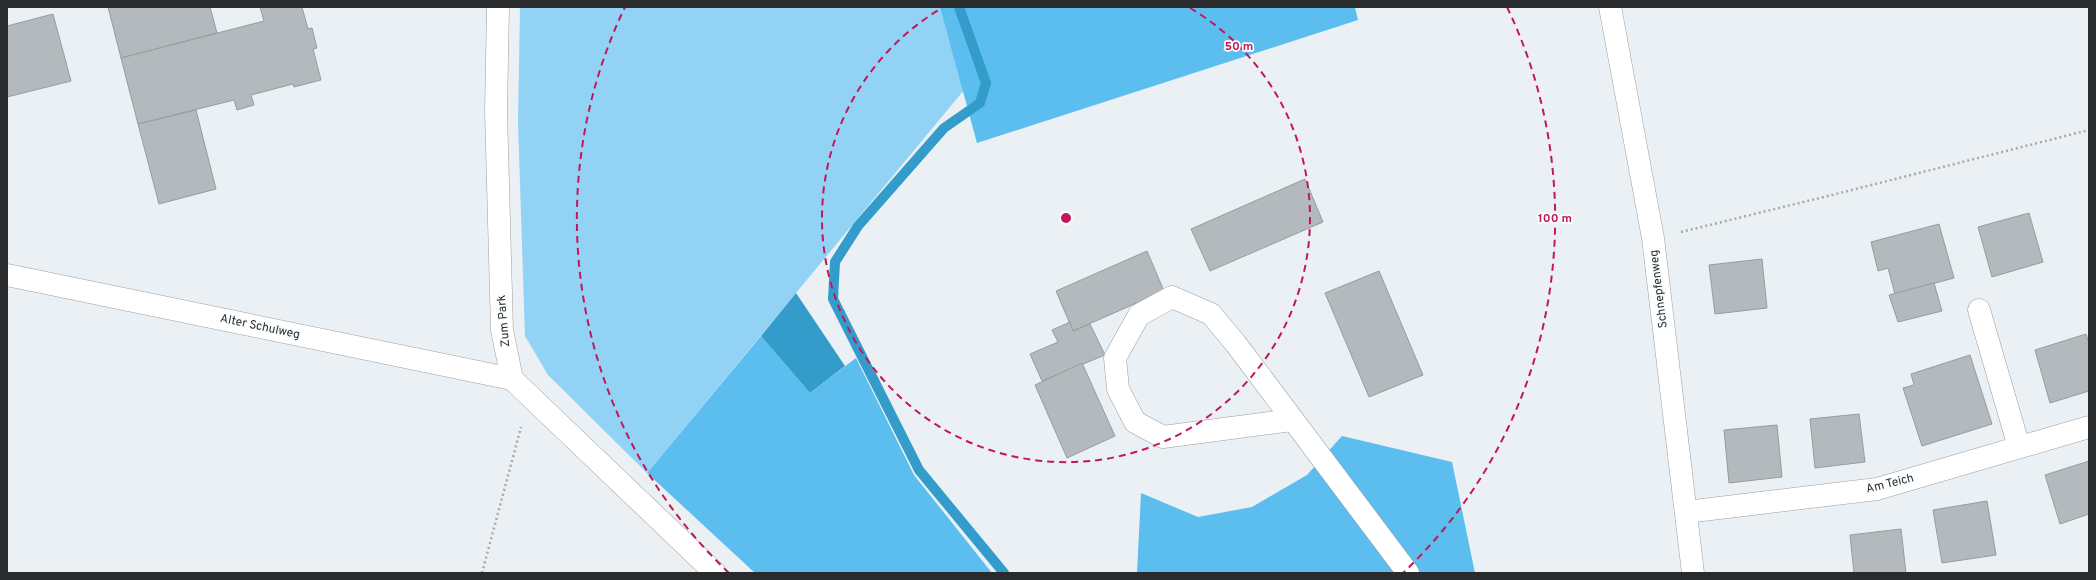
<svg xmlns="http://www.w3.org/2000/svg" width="2096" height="580" viewBox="0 0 2096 580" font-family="Overpass,sans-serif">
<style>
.green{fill:#92d3f5}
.forest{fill:#5bbeee}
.water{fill:#339cca}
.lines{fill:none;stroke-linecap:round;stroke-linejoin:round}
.stream{stroke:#339cca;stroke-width:10}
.building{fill:#b3b9bc;stroke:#969c9f}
.minor-casing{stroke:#9a9fa2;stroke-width:23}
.path{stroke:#a5a9ac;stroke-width:2.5;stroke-dasharray:2 3;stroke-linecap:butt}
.minor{stroke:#fff;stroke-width:22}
.ring{fill:none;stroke:#c2185b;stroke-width:2;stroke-dasharray:7 5}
.labels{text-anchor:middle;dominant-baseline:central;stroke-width:3.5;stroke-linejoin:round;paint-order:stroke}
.street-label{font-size:12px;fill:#292b2d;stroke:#fafdfe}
.centre{fill:#c2185b;stroke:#fafdfe;stroke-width:2}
.ring-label{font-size:12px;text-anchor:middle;font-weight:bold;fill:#c2185b;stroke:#fafdfe;stroke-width:3.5;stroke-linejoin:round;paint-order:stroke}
</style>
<rect width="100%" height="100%" fill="#eaf0f4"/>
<!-- green -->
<path class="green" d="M520,7H940L964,90L647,473L548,375L525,336L518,122Z"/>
<!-- forest -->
<g class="forest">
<path d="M940,7H1355L1358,20L977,143Z"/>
<path d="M761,336L810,393L856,358L914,475L992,573H755L647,473Z"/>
<path d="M1342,436L1452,462L1475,573H1137L1141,493L1198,517L1252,507L1307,475Z"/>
</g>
<!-- water -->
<path class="water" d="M796,293L845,366L810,393L761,336Z"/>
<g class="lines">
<!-- stream -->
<path class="stream" d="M959,7L986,83L980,103L944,128L858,226L835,262L833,299L919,470L1004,573"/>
</g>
<!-- building -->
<g class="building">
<path d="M108,7H210L217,33L121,58Z"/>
<path d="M260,7H302L308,29L312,28L317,48L313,49L321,80L294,87L293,84L251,95L254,105L237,110L234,100L138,124L121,58L264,21Z"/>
<path d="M53,14L71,81L7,97V26Z"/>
<path d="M196,110L216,189L159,204L138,124Z"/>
<path d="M1305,179L1323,222L1210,271L1191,229Z"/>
<path d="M2029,213L2043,262L1992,277L1978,227Z"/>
<path d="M1939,224L1954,278L1895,294L1888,268L1878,271L1871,242Z"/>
<path d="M1147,251L1164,291L1073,331L1056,291Z"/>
<path d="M1762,259L1767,308L1715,314L1709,265Z"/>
<path d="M1379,271L1423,375L1369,397L1325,293Z"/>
<path d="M1934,283L1942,311L1898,322L1889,295Z"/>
<path d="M1070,322L1073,331L1090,324L1105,355L1042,381L1030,354L1058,342L1052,330Z"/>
<path d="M2086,334L2089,343V391L2050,403L2035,350Z"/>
<path d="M1970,355L1992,424L1922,446L1903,388L1914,385L1911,374Z"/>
<path d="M1082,363L1115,436L1067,458L1035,385Z"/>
<path d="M1859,414L1865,462L1815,468L1810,419Z"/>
<path d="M1777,425L1782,477L1729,483L1724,430Z"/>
<path d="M2089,461V514L2060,524L2045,475Z"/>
<path d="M1987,501L1996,555L1942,563L1933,510Z"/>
<path d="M1901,529L1906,573H1854L1850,535Z"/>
</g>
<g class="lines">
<!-- minor casing -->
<g class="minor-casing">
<g id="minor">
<path d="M498,7L496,111L502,330L512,379L715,573"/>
<path d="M1610,7L1653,238L1693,573"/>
<path d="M7,275L512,379"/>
<path d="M1979,310L2019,447"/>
<path d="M1292,420L1163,437L1135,422L1118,389L1115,358L1139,315L1172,297L1211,314L1236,344L1408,573"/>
<path d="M1686,512L1877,489L2089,427"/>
</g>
</g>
<!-- path -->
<g class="path">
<path d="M1681,232L1832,195L2089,130"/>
<path d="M482,573L521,427"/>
</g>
<!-- minor -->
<use href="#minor" class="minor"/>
</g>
<!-- distance rings -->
<g class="ring">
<path d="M1190 8A244 244 0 1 1 942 8"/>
<path d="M729 573A489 489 0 0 1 625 7M1507 7A489 489 0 0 1 1403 573"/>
</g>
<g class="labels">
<!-- street labels -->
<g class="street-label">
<text transform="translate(1659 289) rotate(-97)">Schnepfenweg</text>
<text transform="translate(504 321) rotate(-95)">Zum Park</text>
<text transform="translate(260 327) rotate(12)">Alter Schulweg</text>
<text transform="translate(1890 484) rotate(-14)">Am Teich</text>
</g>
</g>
<circle cx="1066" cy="218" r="6" class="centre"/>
<g class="ring-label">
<text x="1239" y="50">50 m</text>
<text x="1555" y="222">100 m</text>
</g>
<!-- border -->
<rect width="2096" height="580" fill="none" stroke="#292b2d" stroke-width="16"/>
</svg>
